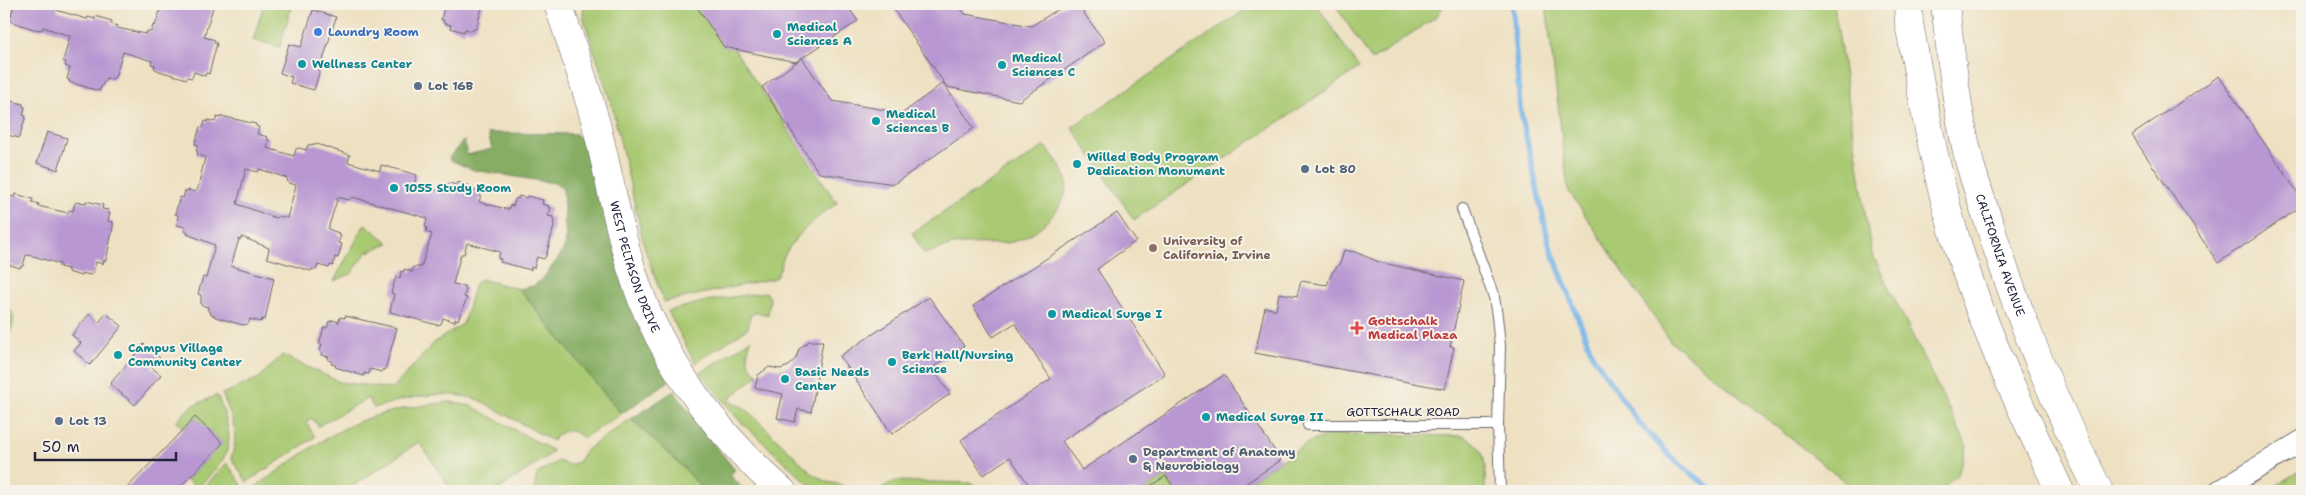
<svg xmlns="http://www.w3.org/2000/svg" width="2306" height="495" viewBox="0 0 2306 495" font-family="'Shantell Sans',sans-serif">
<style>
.green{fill:#a9c972;stroke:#667656}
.forest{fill:#86ad64;stroke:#546850}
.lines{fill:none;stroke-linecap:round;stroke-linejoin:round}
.stream{stroke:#76b4e9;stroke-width:5.5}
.building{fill:#b897d2;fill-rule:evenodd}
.lane-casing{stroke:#69656a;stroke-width:12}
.street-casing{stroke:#69656a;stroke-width:23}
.secondary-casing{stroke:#69656a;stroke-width:29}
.lane{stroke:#fff;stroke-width:10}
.street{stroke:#fff;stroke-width:21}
.secondary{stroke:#fff;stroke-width:28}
.shop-dot{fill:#3f7fe0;stroke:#f7f3e8;stroke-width:2}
.culture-dot{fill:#0f9aa8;stroke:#f7f3e8;stroke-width:2}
.service-dot{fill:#5c6f8a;stroke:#f7f3e8;stroke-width:2}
.education-dot{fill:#8d6e63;stroke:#f7f3e8;stroke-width:2}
.health-dot{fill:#e0444e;stroke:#f7f3e8;stroke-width:2}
.labels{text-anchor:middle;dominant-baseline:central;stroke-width:4;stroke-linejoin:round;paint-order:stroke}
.culture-label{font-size:12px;font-weight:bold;fill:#0d838f;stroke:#f7f3e8;text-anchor:start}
.shop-label{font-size:12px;font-weight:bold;fill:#366cbe;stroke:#f7f3e8;text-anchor:start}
.service-label{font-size:12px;font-weight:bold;fill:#4e5e75;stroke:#f7f3e8;text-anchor:start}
.education-label{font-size:12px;font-weight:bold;fill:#785e54;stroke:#f7f3e8;text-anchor:start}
.street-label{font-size:12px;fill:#22223b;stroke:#f7f3e8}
.health-label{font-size:12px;font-weight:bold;fill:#be3a42;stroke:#f7f3e8;text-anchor:start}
</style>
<rect width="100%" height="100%" fill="#f7f3e8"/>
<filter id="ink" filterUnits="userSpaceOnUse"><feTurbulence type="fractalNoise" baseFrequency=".02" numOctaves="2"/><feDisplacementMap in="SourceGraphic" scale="10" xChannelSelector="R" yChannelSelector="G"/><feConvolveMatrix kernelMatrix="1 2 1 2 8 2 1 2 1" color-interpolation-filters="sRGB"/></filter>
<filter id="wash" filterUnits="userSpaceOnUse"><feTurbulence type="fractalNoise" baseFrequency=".0096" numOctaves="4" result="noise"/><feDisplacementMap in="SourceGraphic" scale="20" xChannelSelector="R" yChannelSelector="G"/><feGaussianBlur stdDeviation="1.12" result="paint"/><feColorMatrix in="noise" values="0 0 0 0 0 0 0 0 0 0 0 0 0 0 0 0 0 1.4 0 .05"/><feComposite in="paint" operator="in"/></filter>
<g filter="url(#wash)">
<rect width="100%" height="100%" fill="#eee1c2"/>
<!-- green -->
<g class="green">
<path d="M264,4H292L280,47L253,40Z"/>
<path d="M584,4H704L837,203C817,217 796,234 784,256C781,264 780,272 775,278L664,302L645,249L612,106L583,16Z"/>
<path d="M1254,4H1316L1359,68L1134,220L1072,127Z"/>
<path d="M1334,4H1444L1437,16L1372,60Z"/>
<path d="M1546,4H1834L1871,251L1967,446L1958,474L1941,491H1856L1670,341L1568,190Z"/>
<path d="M1045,146C1052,155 1063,167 1066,178C1073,204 1035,237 1012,242C996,245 979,243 962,244C949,245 937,250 924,254L912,233Z"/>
<path d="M365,224L389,243L366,253L351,274L334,281Z"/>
<path d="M481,279L519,289L621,414L583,438C574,428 560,428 553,441L479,400C445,389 408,397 374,408L368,398L318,426L312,418L306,422L315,437L247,482L231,458C240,433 232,417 222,394L259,378L282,355L340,382L392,389L435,342L463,324L475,284Z"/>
<path d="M766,292L770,298L768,315L756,312L750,316L748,328L695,363L668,311L706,301Z"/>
<path d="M4,304C14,310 16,322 10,332L4,328Z"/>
<path d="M752,339C745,354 746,364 758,375L731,397L730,402L745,408L813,474L827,482L839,484L847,488L844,491H818L807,483L737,418L701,373Z"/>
<path d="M217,395C236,442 234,454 197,488L187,480L222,443L195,417L184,428L176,421L192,406Z"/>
<path d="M451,402L471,406L552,450V453L496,491H452L419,442L345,491H253L252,489C288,465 325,434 366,419C394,409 422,405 451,402Z"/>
<path d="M631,419L687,471L704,491H534L537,474L558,461L569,465L578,462L586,450Z"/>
<path d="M1333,434L1463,436C1489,448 1485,466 1485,491H1235L1309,442Z"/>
<path d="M227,463L242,485L233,491H201Z"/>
<path d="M2302,470V491H2271L2274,487Z"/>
<path d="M1166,476L1176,491H1143Z"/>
<path d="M895,481L970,483L985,491H877Z"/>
</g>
<!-- forest -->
<g class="forest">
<path d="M488,133L576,134L589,148L628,299L639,327L669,381L621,414L519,289L533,286L542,280L560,256L566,244L563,189L554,183L474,170L450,160L449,158L464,140L467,155L492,149Z"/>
<path d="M674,391L703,431L735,470L730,475L745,491H704L687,471L631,419Z"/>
</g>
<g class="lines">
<!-- stream -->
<path class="stream" d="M1512,4L1520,108L1549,244L1593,356L1638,422L1674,460L1714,491"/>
</g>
<g id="blocks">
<!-- building -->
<g class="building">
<path d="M14,4H48L58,6L57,10L59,11L87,19L88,17L95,19V16L112,21L111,24L118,26L117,28L146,34L147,31L151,32L153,25L155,26L162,4H214L204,37L215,40L214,43H217L209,74L206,73L205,76L194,72L192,78L188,77L187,79L159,71L154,68L155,65L151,64L152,61L123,52L115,77L112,79L106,78L99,91L69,82L70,80L67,79L70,68L65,66L66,62L63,61L70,36L43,27L42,30L34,29L12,22V20L10,19Z"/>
<path d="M445,4H483L476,29L474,28L473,31L465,29L464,32L450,28L451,25L443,23L444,20H441Z"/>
<path d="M695,4H846L858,21L802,58L832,101L903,113L943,83L974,128L894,184L819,173L762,87L802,58L796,62L724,47Z"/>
<path d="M890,4H957L965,14L1031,26L1067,4H1077L1105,42L1019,101L947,87Z"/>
<path d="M313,10L336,17L314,90L290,83L292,77L280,73L289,44L301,47Z"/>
<path d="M2219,76L2302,199V206L2218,263L2132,135Z"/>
<path d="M4,99L23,104V106L25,107L23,115L26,116L19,138L4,134Z"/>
<path d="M221,116L256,124V126L259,127L257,134L268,137L267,139L269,140L267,148L294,156L296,149L299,148L306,150L308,145L317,144L350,155L348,162L380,171L381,165L417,175L414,185L443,192L446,184L448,185L449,183L456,185L457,182L473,187L472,190L479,192V194L481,195L479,202L506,209H509L510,205L513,206L516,198L518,199L519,196L526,198L527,196L543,200L542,204L549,206L548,208H551L548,216L553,217L554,226L546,256L544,259L537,257L534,268L531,267V270L500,262L501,259H498L500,252L467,243L464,254H461L453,284L464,286L466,289L464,297L467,298L458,320L455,319V322L443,318L441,324L437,325L390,312L394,294L391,293L396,277L400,278L401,271L404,272V269L412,272L413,267H421L432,234L426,232L427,228L425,227L427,218L352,197L349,200L338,197L328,229L339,233L338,235L341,236L338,243L342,244L338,258L335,257L333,266L330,265L329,268L318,265L316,270L312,269L311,271L267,258L269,248L242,237L241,240L239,239L231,266L274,278L265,320L262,319L261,322L250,319L248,324L243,325L215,317V316L210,314L211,312L208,311V307L201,305V295L198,294L203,277L206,278L215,245L187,234L188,232L184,231L185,227L177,225L178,215L175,214L180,197L183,198L185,191L187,192L188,190L195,192L198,188L205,157L197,155L198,152L196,151L198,145L195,144L200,127L203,128L205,121L207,122L208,120L215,122L217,117L221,118ZM246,169L258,172L259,169L287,178L288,183L296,185L287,218L279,216L276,218L237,204Z"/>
<path d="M47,132L67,138L58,170L37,163Z"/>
<path d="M16,194L33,199L32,202L39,204L38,206L68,213L69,210L73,211L75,203L79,202L86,203V201L103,205L102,209L109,210L108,213H110L108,221L113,222V227L106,261L104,260L103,264L96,262L93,273L90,275L82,273L81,276L68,272V269L60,267V264L33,256L26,255L23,266H21L20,268L4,263V196L15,197Z"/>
<path d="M1117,213L1136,241L1097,269L1165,374L1062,441L1082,470L1224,375L1281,460L1235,491H1176L1166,476L1142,491H1033L1010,457L983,475L961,440L1051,379L1015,323L993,337L973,306Z"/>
<path d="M1344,250L1355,252L1379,262L1464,281L1450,347H1454L1445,389L1255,353L1265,307L1276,310L1279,293L1297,296L1301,281L1327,285L1332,273L1341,261Z"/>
<path d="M929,297L964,346L932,368L950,394L892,434L840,356Z"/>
<path d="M106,313L122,326L90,365L74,351L81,343L72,335L89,314L99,323Z"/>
<path d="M345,316L397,328L385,370L383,369L382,372L370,369L369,374L364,373V376L335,367L336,365L331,364L332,361L328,360L329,357L321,355L322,352L320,351L322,344H319L324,327L327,328L329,321L331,322L332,320L339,322L340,317L345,318Z"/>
<path d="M809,341H823L811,412L798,409L795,422L777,418L783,394L755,388L758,375L769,367L780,369L789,366L796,358L799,349Z"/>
<path d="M144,344L160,358L151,367L161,375L135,405L110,384Z"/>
<path d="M195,417L223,443L176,491H124Z"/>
</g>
</g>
</g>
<g filter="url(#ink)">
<use href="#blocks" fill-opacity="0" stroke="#69656a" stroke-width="1"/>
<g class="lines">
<!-- lane casing -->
<g class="lane-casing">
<g id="lane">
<path d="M1462,209L1494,297L1497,316L1500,346L1498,425L1500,491"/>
<path d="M1308,425H1498"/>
</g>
</g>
<!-- street casing -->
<g class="street-casing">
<path id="street" d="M2219,491L2302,441"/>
</g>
<!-- secondary casing -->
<g class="secondary-casing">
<g id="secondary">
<path id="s1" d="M558,4C571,42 584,81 595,120C612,185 621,252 648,314C679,383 725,441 782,491"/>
<path d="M1908,4L1909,23C1923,100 1936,178 1960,253C1986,335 2023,413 2060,491"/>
<path id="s2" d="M1945,4C1951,57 1957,112 1970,164C1976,185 1983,205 1990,226C2019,318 2055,405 2099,491"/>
</g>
</g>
<!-- lane -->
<use href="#lane" class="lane"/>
<!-- street -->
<use href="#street" class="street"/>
<!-- secondary -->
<use href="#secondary" class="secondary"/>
</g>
</g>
<!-- markers -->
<circle class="shop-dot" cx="318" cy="32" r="5"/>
<g class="culture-dot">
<circle cx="777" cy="34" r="5"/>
<circle cx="302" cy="64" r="5"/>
<circle cx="1002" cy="65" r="5"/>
<circle cx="876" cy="121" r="5"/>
<circle cx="1077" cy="164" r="5"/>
<circle cx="394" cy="188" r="5"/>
<circle cx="1052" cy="314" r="5"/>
<circle cx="118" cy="355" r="5"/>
<circle cx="892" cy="362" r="5"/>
<circle cx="785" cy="379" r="5"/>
<circle cx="1206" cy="417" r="5"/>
</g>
<g class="service-dot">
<circle cx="418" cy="86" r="5"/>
<circle cx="1305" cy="169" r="5"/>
<circle cx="59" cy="421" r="5"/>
<circle cx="1133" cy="459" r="5"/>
</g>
<circle class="education-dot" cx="1153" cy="248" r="5"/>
<path class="health-dot" d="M1354.5 320.5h5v5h5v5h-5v5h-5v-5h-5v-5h5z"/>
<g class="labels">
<!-- culture labels -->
<g class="culture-label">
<text x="787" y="27">Medical<tspan x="787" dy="14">Sciences A</tspan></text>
<text x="1012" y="58">Medical<tspan x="1012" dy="14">Sciences C</tspan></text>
<text x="312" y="64">Wellness Center</text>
<text x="886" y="114">Medical<tspan x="886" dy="14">Sciences B</tspan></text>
<text x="1087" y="157">Willed Body Program<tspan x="1087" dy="14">Dedication Monument</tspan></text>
<text x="404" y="188">1055 Study Room</text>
<text x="1062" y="314">Medical Surge I</text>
<text x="128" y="348">Campus Village<tspan x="128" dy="14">Community Center</tspan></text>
<text x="902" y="355">Berk Hall/Nursing<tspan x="902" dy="14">Science</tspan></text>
<text x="795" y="372">Basic Needs<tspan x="795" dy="14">Center</tspan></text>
<text x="1216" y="417">Medical Surge II</text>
</g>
<!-- shop labels -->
<g class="shop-label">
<text x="328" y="32">Laundry Room</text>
</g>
<!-- service labels -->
<g class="service-label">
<text x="428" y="86">Lot 16B</text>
<text x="1315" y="169">Lot 80</text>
<text x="69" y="421">Lot 13</text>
<text x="1143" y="452">Department of Anatomy<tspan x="1143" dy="14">&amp; Neurobiology</tspan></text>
</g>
<!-- education labels -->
<g class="education-label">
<text x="1163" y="241">University of<tspan x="1163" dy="14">California, Irvine</tspan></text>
</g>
<!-- street labels -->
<g class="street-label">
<text stroke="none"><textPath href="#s2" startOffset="258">CALIFORNIA AVENUE</textPath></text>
<text stroke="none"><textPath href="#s1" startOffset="274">WEST PELTASON DRIVE</textPath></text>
<text x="1403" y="412">GOTTSCHALK ROAD</text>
</g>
<!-- health labels -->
<g class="health-label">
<text x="1368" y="321">Gottschalk<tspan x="1368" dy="14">Medical Plaza</tspan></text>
</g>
</g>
<!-- margin -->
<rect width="2306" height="495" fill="none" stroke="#f7f3e8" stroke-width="20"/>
<!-- scale -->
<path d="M35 452v8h141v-8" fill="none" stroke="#22223b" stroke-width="2.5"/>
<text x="42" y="452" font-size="15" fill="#22223b" stroke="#f7f3e8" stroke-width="4" paint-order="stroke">50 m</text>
</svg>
